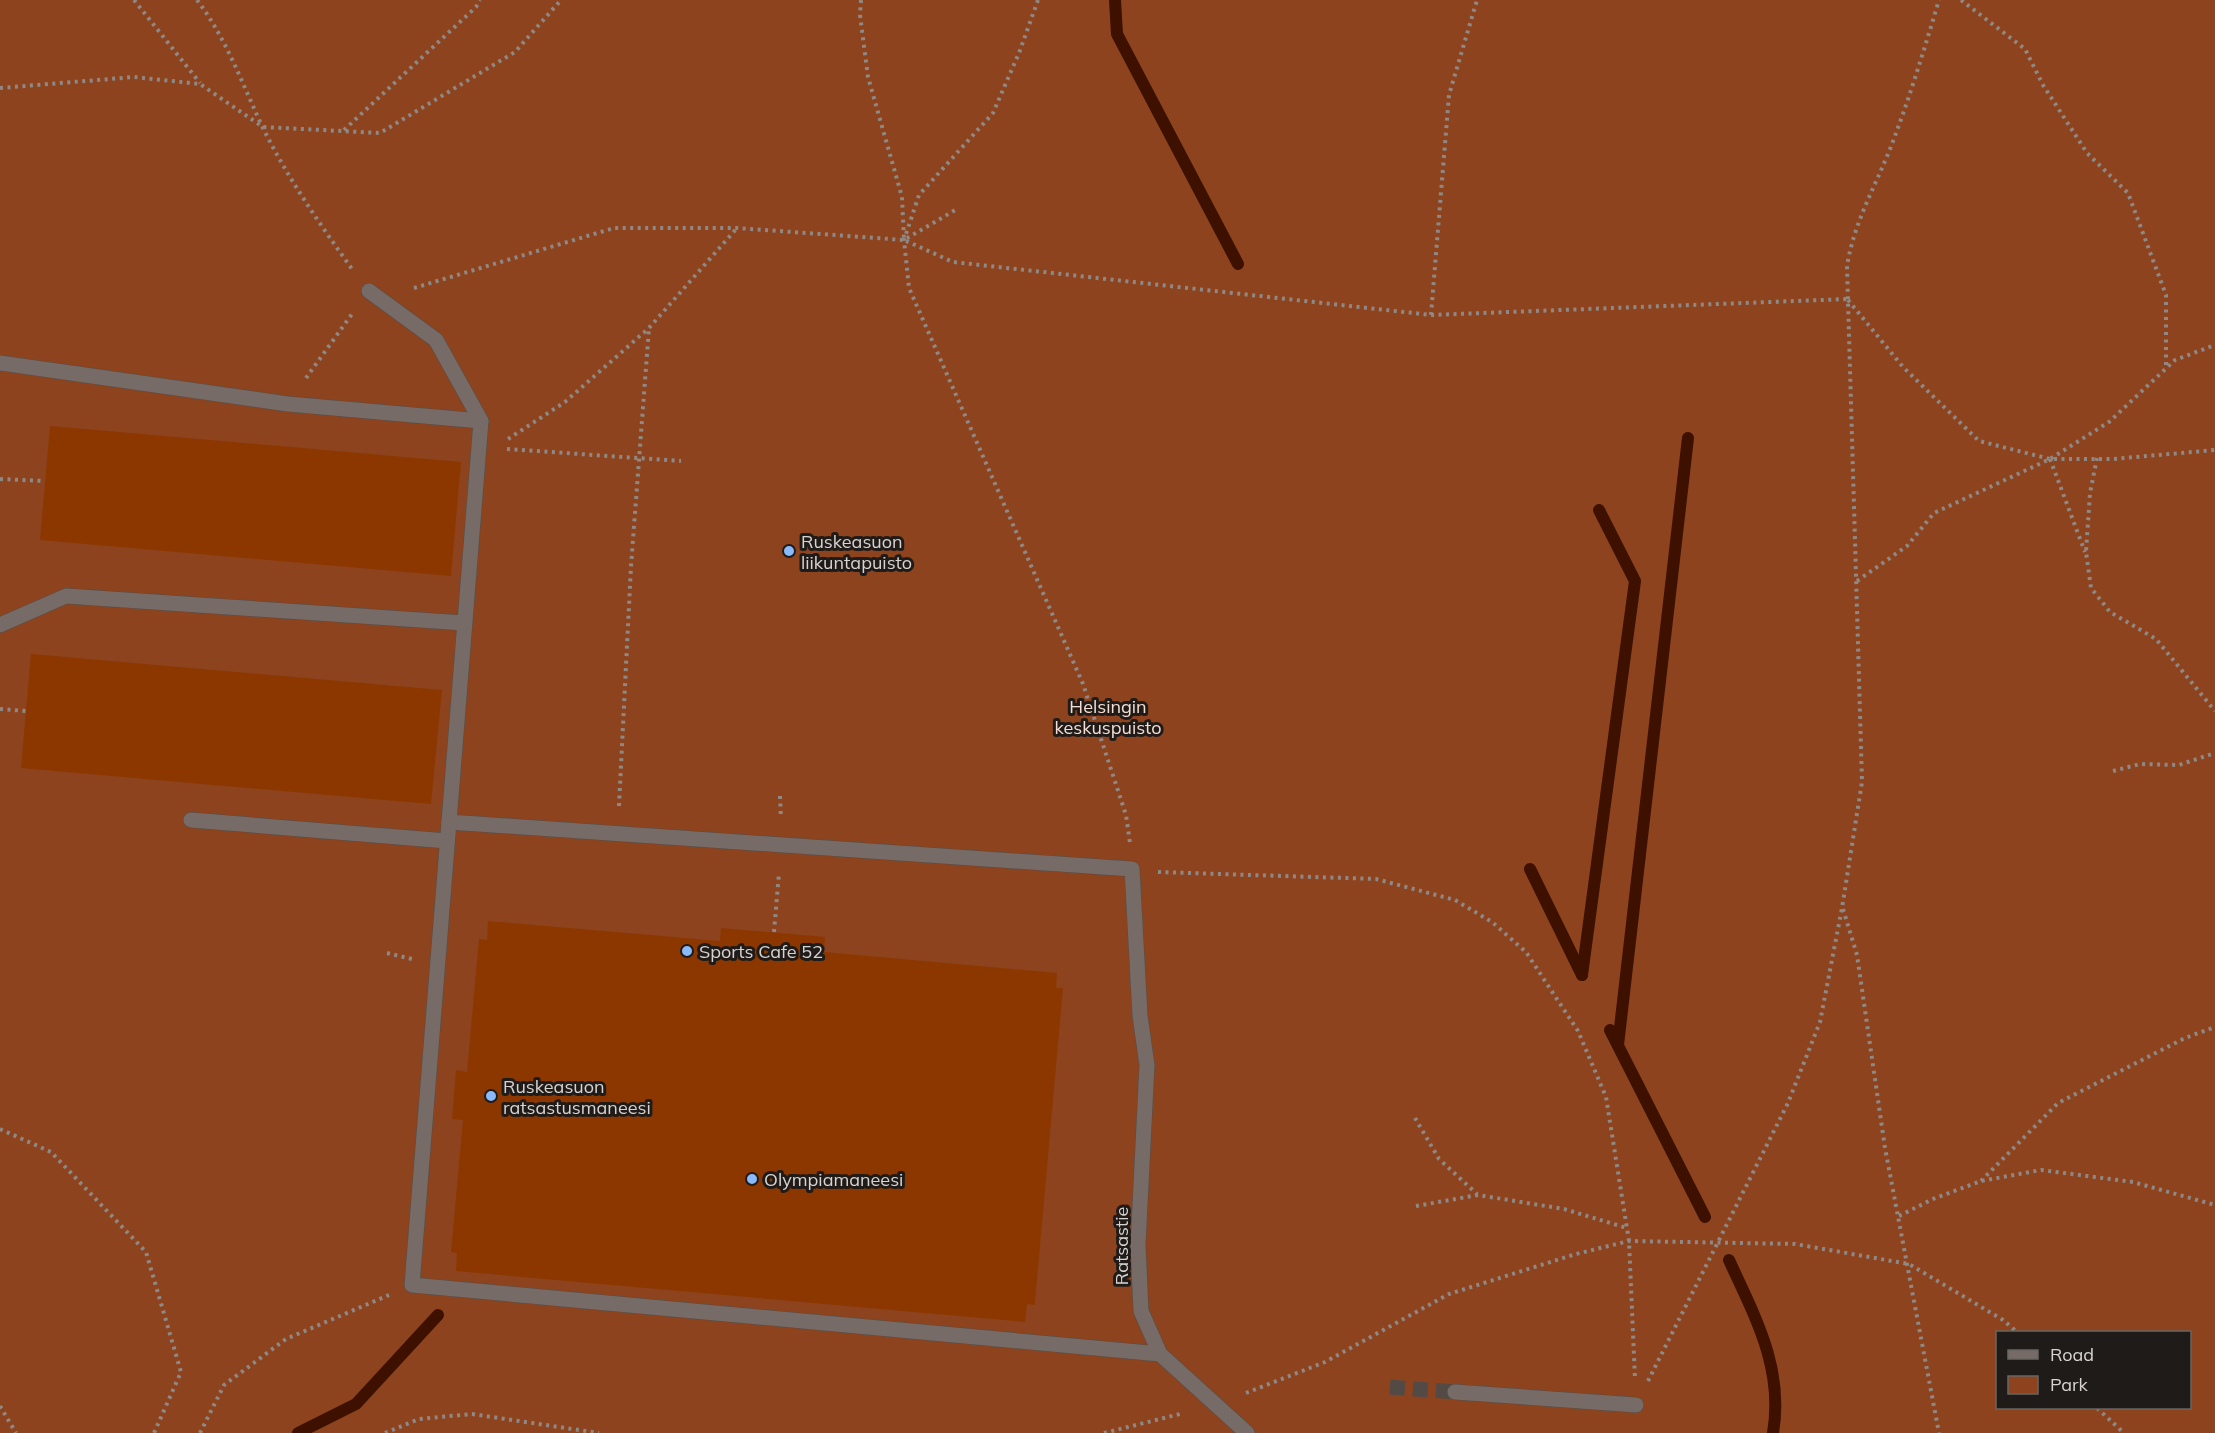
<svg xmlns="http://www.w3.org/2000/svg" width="2215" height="1433" viewBox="0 0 2215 1433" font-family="Mulish,sans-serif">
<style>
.green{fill:#8d431e;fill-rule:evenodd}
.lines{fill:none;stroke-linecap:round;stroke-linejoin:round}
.stream{stroke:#3d1000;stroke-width:12}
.building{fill:#8c3700}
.minor-tunnel{stroke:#534a46;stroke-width:15;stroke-dasharray:15 8;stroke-linecap:butt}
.minor-casing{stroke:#554e4a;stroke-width:16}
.path{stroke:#8f8884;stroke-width:4;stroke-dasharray:3 4.5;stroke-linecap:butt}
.minor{stroke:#766b66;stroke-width:15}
.poi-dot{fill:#88bafc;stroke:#1f1b19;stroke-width:2}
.labels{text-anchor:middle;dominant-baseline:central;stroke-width:6;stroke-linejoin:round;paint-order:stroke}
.poi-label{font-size:18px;fill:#d9d3d0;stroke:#1f1b19;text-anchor:start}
.park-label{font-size:18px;fill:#f6ddd2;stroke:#1f1b19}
.street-label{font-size:18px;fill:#d9d3d0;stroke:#1f1b19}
</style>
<rect width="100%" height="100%" fill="#3b322e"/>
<!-- green -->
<path class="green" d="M0,0H2215V1433H0ZM1998,1332H2190V1408H1998Z"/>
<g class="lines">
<!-- stream -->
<g class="stream">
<path d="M1115,0L1117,34L1238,264"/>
<path d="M1530,869L1582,975"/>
<path d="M1582,975L1635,581L1599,510"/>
<path d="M1610,1030L1705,1217"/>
<path d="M1618,1045L1688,438"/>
<path d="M1729,1260C1755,1317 1784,1368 1773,1433"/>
<path d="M298,1433L356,1404L438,1315"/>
</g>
</g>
<!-- building -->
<g class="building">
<path d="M50,426L461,462L451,576L40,540Z"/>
<path d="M31,654L442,690L431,804L21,768Z"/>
<path d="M488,921L720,941L721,928L825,937L824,952L1057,973L1056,988H1063L1035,1302V1305L1027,1304L1025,1322L456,1271L457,1253L451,1252L463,1120L452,1119L456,1070L467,1072L479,939L487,940Z"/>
</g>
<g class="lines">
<!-- minor-tunnel -->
<path class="minor-tunnel" d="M1390,1387L1455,1392"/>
<!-- minor casing -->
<g class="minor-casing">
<g id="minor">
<path d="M369,291L436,340L481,421"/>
<path d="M0,363L288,404L481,421L449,822L1132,869L1140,1016L1147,1065L1138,1245L1141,1311L1160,1354L1247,1433"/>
<path d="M0,625L66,596L464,623"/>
<path d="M191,820L447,841"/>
<path d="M449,822L412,1285L1160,1354"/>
<path d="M1455,1392L1636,1405"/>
</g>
</g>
<!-- path -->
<g class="path">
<path d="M134,0L200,83"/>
<path d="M197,0C226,38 242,83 262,126C287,177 319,223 352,269"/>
<path d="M861,0L860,15L868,77L902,197L904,240L953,262L1431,315L1848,299"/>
<path d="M1038,0L1019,53L993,113L919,195L904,240L909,288L1083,684L1126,815L1130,843"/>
<path d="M1961,0L2025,49L2043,85L2087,153L2128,193L2166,295V369"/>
<path d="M0,88L134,77L200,84L263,127L380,133L515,52L561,0"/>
<path d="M344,130L476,7L480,0"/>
<path d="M414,288L614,228H737L904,240L957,209"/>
<path d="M1848,300L1903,367L1979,441L2050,459H2113L2215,450"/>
<path d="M1431,315L1449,95L1477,0"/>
<path d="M306,378L352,314"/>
<path d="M508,439L565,402L649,328L737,228"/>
<path d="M507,449L681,461"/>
<path d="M2097,458L2090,493L2086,552L2091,588L2110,612L2156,639L2215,711"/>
<path d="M2050,459L2085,552"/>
<path d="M0,479L45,481"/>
<path d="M1857,581L1907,546L1934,513L2050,459L2109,422L2175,360L2215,345"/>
<path d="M0,709L26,711"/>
<path d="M2113,771L2140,764L2179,765L2215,753"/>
<path d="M780,796L781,818"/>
<path d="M619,806L631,566L649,328"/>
<path d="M1158,872L1376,879L1455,900L1492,922L1526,952L1578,1031L1606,1097L1629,1241L1635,1379"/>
<path d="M1843,909L1857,955L1885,1148L1939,1433"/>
<path d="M774,932L779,873"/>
<path d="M387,953L412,959"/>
<path d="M1415,1118L1439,1159L1477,1194"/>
<path d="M0,1129L51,1152L146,1252L181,1372L154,1433"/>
<path d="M1981,1181L2058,1103L2185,1038L2215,1027"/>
<path d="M1416,1206L1478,1195L1564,1209L1627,1228"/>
<path d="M1899,1216L1933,1199L1981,1181L2041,1170L2133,1182L2215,1205"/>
<path d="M1648,1381L1788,1103L1820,1022L1842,908L1862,782L1847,266C1854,223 1874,189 1890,149C1909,100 1924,50 1939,0"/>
<path d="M1246,1393L1325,1362L1449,1294L1576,1254L1629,1241L1795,1244L1909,1264L2003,1320L2017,1332"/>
<path d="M0,1406L16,1433"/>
<path d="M2097,1408L2124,1433"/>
<path d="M200,1433L224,1385L286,1339L389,1295"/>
<path d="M385,1433L419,1419L472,1414L599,1433"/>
<path d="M1104,1433L1184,1413"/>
</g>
<!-- minor -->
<use href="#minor" class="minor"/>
</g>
<!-- markers -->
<g class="poi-dot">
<circle cx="789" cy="551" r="6"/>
<circle cx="687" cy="951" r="6"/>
<circle cx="491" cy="1096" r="6"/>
<circle cx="752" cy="1179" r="6"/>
</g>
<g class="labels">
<!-- poi labels -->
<g class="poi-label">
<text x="801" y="541">Ruskeasuon<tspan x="801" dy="21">liikuntapuisto</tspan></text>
<text x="699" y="951">Sports Cafe 52</text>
<text x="503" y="1086">Ruskeasuon<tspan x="503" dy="21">ratsastusmaneesi</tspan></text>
<text x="764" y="1179">Olympiamaneesi</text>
</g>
<!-- park labels -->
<g class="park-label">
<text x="1108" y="706">Helsingin<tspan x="1108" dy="21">keskuspuisto</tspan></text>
</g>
<!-- street labels -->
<g class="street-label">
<text transform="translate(1121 1246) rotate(-90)">Ratsastie</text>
</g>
</g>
<!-- legend -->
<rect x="1996" y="1331" width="195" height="78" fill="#1f1b19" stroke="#696562" stroke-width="1.5"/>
<rect x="2008" y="1350" width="30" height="9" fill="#766b66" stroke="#696562" stroke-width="1.5"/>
<text x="2050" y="1361" font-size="18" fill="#d9d3d0">Road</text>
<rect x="2008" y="1376" width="30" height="18" fill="#8d431e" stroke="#696562" stroke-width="1.5"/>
<text x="2050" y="1391" font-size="18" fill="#d9d3d0">Park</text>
</svg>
